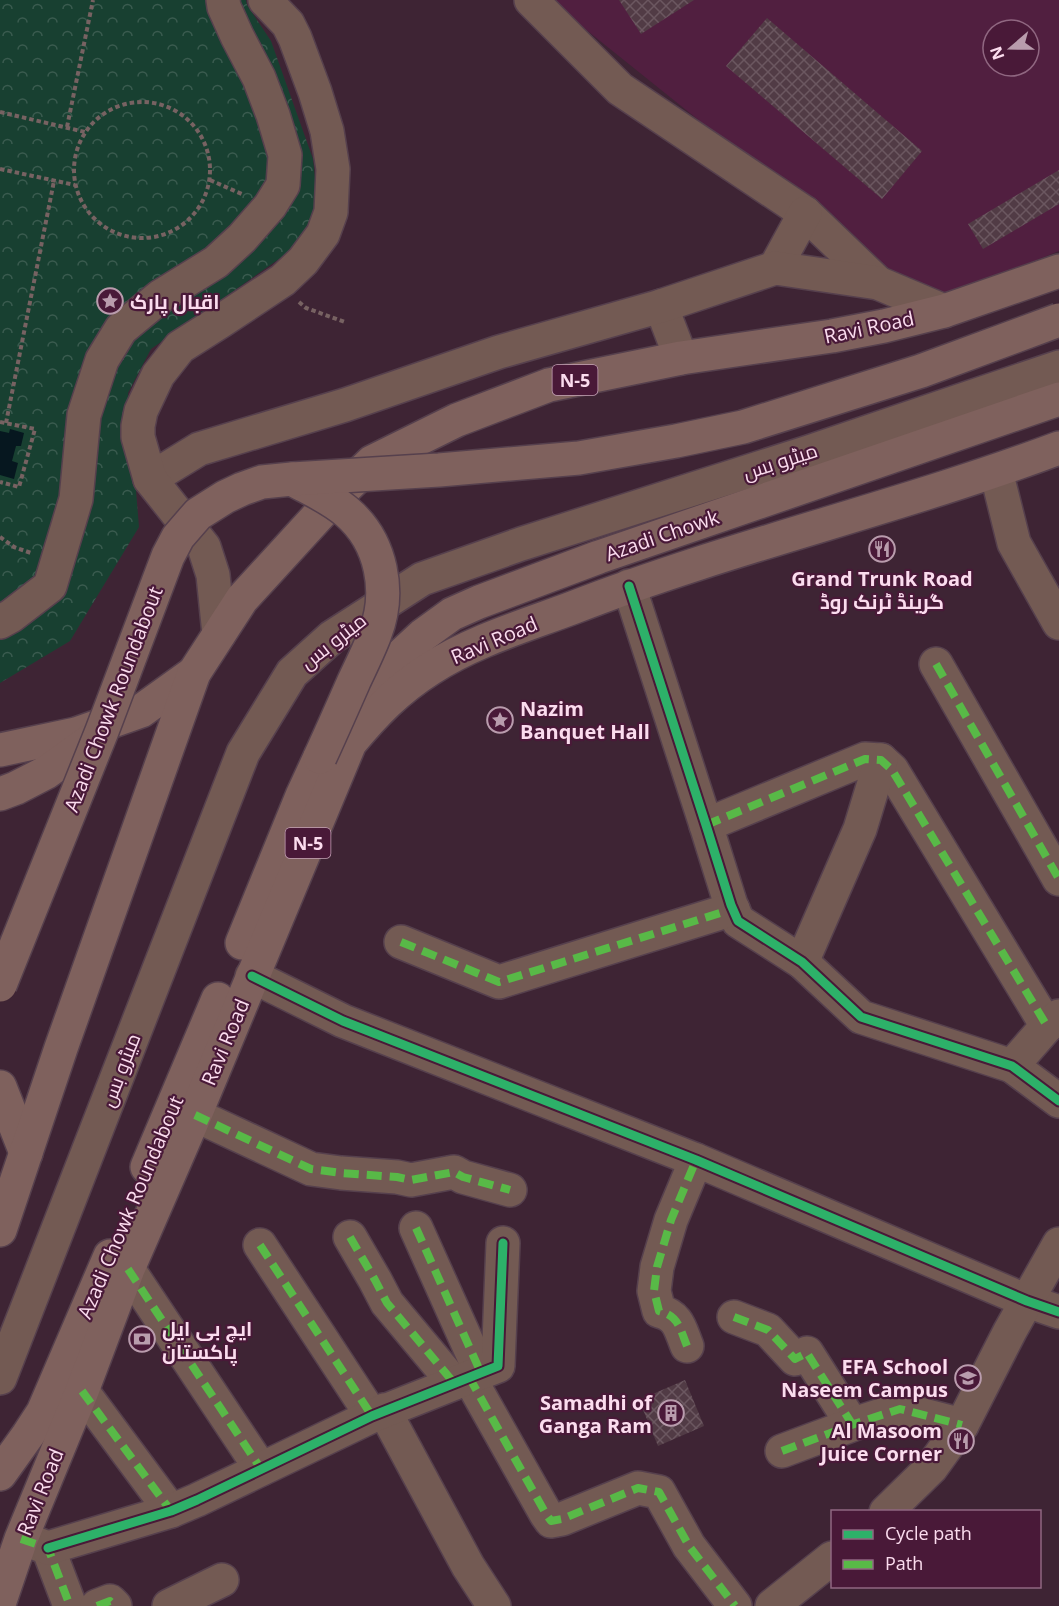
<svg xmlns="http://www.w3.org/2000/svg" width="1059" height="1606" viewBox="0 0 1059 1606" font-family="'Open Sans',Cairo,sans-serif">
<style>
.built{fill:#511f40;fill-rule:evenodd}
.park{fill:url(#park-crowns)}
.water{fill:#06171f}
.building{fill:url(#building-cross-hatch)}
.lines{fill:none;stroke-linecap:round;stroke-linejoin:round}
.minor-casing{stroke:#56404d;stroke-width:36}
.major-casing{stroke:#56404d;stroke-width:36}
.path{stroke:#776262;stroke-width:4;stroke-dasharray:4.5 3;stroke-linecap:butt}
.minor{stroke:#735a53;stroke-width:33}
.major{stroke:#7f615d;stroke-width:33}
.major-bridge-casing{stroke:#56404d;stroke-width:36;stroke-linecap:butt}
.major-bridge{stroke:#7f615d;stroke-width:33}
.quiet{stroke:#58b947;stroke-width:8;stroke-dasharray:15 8;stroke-linecap:butt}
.cycleway-casing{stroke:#491938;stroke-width:13}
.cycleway{stroke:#2db169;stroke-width:9}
.labels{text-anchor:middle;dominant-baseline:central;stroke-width:4.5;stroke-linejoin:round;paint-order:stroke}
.shield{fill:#491938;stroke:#c6a2b7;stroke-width:1.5}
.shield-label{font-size:18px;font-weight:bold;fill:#fbdcee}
.poi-label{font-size:20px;font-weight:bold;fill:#fbdcee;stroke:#491938;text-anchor:start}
.street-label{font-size:20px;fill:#fbdcee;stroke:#491938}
</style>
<defs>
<pattern id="park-crowns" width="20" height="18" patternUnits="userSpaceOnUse" patternTransform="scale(1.5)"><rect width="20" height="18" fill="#184031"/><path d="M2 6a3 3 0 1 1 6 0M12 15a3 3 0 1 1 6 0" fill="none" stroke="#3a5b4f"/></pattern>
<pattern id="building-cross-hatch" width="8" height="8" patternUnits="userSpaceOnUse" patternTransform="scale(1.5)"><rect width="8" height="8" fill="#513b45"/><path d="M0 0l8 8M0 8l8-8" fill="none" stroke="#6b5760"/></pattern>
</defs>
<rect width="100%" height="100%" fill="#3e2434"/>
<!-- built -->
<path class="built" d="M549,0H1059V251L928,304ZM993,30H1029V66H993Z"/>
<!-- park -->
<path class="park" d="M0,0H246L247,5L271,41L313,159L318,207L295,247L289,252L151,349L128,393L139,527L70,641L0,683Z"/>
<!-- water -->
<path class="water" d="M10,429L24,433L21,446H16L12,461L18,463L14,479L0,475V431L9,433Z"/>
<!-- building -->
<g class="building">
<path d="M619,0H694L641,34Z"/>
<path d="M767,18L922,151L882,199L726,66Z"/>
<path d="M1059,170V204L983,249L968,224Z"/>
<path d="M685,1380L704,1426L658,1446L639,1400Z"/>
</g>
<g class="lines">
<!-- minor casing -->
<g class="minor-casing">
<g id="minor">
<path d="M531,0L620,89L805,213L878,283"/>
<path d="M775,268L805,213"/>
<path d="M661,306L681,358"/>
<path d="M996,471L1014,543L1059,623"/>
<path d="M150,479L199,449L345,405L499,352L661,306L775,268L878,283L944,311"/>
<path d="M629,586L706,825L731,905L738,921L802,962L861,1017L1012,1066L1059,1101"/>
<path d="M0,622L11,616L50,586L76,499L84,415L102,360L121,329L161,296L216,262L242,238L270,206L283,185L285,155L273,115L259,78L237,36L224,7L223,0"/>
<path d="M219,634L213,575L204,547L150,479L138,437V426L141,411L158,375L180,347L221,321L283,280L303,261L323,234L331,212L333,169L327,131L315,92L295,38L288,24L265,0"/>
<path d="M936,664L1059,879"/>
<path d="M706,825L865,759L881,760L892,770L1047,1026"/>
<path d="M401,942L499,982L733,909"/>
<path d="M802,962L860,829L881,760"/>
<path d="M252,976L343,1021L696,1160L1027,1301L1059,1312"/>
<path d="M1012,1066L1047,1026L1059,1016"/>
<path d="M195,1115L311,1169L341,1173L397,1177L411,1180L454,1172L463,1177L510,1190"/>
<path d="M416,1228L481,1373"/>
<path d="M350,1237L375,1280L387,1303L454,1383"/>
<path d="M260,1245L372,1416"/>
<path d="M128,1269L261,1469"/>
<path d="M734,1317L768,1330L795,1359L807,1353L852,1424"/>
<path d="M687,1346C680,1329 679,1316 659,1311L654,1291L657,1267L671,1220L696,1160"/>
<path d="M469,1377L546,1514L551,1521L562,1519L638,1488L659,1492L689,1546L735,1606"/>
<path d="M0,1378L243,753L292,673L332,637L422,579L521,544L809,452L1059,367"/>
<path d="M82,1391L171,1511"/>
<path d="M384,1410L468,1566L494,1606"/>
<path d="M782,1451L857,1423L900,1409L962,1425"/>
<path d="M886,1512L931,1468L962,1425L1010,1331L1059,1244"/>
<path d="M29,1541L48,1548L70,1606"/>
<path d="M48,1548L171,1511L197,1500L372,1416L498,1366L503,1243"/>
<path d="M97,1606L110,1601L115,1606"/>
<path d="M169,1606L222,1580"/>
<path d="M772,1606L832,1558"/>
</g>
</g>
<!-- major casing -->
<g class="major-casing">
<g id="major">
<path d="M0,750L76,734L141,711L194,673"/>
<path d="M0,794L16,788L47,772L98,735"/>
<path d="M242,943L302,796L320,757L366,697L396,660L423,635L452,614L479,602L599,557L1059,399"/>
<path d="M0,1087L26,1153"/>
<path d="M147,1167L218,999"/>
<path d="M0,1230L61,1048L194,673L242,599L329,504L372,462L457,420L549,385L681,358L832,336L884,326L944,311L1059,271"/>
<path d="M0,1474L28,1435L43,1412L110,1256"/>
<path d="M0,1601L21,1539L82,1391L128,1269L195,1115L350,743C375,713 397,690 430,669C473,641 524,626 572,608C731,546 899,508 1059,448"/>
</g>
</g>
<!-- path -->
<g class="path">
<circle cx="142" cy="170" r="68"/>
<path d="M0,112L85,132"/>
<path d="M67,127L93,0"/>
<path d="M0,169L75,185"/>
<path d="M210,180L244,195"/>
<path d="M299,302L306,308L345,322"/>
<path d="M0,422L35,429L19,487L0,482"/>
<path d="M6,423L54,181"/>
<path d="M0,537L14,547L31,553"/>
</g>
<!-- minor -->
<use href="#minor" class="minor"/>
<!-- major -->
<use href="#major" class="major"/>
<!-- major-bridge casing -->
<g class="major-bridge-casing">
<g id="major-bridge">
<path d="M292,479C310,489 331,498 347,512C382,542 391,592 375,634C369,650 361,666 354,681C343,706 332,731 320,757"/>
<path d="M0,985L102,731L168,556L178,537L198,514L225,497L242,489L262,482L292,479L439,470L579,458L676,441L743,427L921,371L1059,320"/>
</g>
</g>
<!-- major-bridge -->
<use href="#major-bridge" class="major-bridge"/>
<!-- quiet -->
<g class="quiet">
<path d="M936,664L1059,879"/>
<path d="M706,825L865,759L881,760L892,770L1047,1026"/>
<path d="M401,942L499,982L733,909"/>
<path d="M195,1115L311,1169L341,1173L397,1177L411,1180L454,1172L463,1177L510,1190"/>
<path d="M416,1228L481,1373"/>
<path d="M350,1237L375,1280L387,1303L454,1383"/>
<path d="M260,1245L372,1416"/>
<path d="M128,1269L261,1469"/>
<path d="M734,1317L768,1330L795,1359L807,1353L852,1424"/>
<path d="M687,1346C680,1329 679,1316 659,1311L654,1291L657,1267L671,1220L696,1160"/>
<path d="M469,1377L546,1514L551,1521L562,1519L638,1488L659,1492L689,1546L735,1606"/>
<path d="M82,1391L171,1511"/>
<path d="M782,1451L857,1423L900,1409L962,1425"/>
<path d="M21,1539L48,1548L70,1606"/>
<path d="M97,1606L110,1601L115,1606"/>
</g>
<!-- cycleway casing -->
<g class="cycleway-casing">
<g id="cycleway">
<path d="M629,586L706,825L731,905L738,921L802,962L861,1017L1012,1066L1059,1101"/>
<path d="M252,976L343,1021L696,1160L1027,1301L1059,1312"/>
<path d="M48,1548L171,1511L197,1500L372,1416L498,1366L503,1243"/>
</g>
</g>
<!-- cycleway -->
<use href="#cycleway" class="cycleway"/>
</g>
<!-- icons -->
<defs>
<g id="sight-ring" transform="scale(1.35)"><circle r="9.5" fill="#491938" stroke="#b99cad" stroke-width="1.5"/><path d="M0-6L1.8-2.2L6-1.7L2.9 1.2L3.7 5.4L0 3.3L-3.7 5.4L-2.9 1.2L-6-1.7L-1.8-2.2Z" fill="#b99cad"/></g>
<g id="restaurant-ring" transform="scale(1.35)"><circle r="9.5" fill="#491938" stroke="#b99cad" stroke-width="1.5"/><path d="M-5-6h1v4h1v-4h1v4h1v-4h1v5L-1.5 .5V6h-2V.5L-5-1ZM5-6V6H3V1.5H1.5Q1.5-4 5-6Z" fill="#b99cad"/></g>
<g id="bank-ring" transform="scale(1.35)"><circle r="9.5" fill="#491938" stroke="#b99cad" stroke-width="1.5"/><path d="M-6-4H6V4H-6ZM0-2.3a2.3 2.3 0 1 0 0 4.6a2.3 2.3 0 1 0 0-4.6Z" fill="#b99cad"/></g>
<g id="school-ring" transform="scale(1.35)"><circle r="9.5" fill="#491938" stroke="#b99cad" stroke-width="1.5"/><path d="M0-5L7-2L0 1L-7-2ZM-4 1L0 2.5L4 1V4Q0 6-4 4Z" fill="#b99cad"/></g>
<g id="building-ring" transform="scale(1.35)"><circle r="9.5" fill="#491938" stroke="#b99cad" stroke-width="1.5"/><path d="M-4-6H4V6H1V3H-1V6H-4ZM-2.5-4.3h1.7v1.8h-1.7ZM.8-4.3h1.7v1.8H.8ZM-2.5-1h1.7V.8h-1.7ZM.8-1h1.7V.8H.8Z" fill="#b99cad"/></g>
</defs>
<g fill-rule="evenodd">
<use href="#sight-ring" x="110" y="301"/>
<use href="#restaurant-ring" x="882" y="549"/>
<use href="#sight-ring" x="500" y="720"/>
<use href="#bank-ring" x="142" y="1339"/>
<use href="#school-ring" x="968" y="1378"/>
<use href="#building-ring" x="671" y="1413"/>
<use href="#restaurant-ring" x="961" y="1441"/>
</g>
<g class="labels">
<!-- shield labels -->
<g class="shield">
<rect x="552.5" y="365" width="45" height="30" rx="4.5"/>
<rect x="285.5" y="828" width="45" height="30" rx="4.5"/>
</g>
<g class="shield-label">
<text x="575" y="380">N-5</text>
<text x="308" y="843">N-5</text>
</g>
<!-- poi labels -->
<g class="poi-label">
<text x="130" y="301">اقبال پارک</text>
<text x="882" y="578" text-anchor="middle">Grand Trunk Road<tspan x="882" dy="23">گرینڈ ٹرنک روڈ</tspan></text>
<text x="520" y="708">Nazim<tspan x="520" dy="23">Banquet Hall</tspan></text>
<text x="162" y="1328">ایچ بی ایل<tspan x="162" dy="23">پاکستان</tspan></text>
<text x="948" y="1366" text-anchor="end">EFA School<tspan x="948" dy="23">Naseem Campus</tspan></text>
<text x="652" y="1402" text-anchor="end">Samadhi of<tspan x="652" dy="23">Ganga Ram</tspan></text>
<text x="942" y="1430" text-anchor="end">Al Masoom<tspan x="942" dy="23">Juice Corner</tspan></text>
</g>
<!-- street labels -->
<g class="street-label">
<text transform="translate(869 327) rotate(-12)">Ravi Road</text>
<text transform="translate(780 461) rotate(-18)">میٹرو بس</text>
<text transform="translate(662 535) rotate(-19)">Azadi Chowk</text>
<text transform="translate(494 640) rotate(-23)">Ravi Road</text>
<text transform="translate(333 641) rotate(-38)">میٹرو بس</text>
<text transform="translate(113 699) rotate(-69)">Azadi Chowk Roundabout</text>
<text transform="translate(225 1042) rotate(-67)">Ravi Road</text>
<text transform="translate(120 1070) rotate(-69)">میٹرو بس</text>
<text transform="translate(130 1207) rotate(-67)">Azadi Chowk Roundabout</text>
<text transform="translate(40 1492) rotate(-68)">Ravi Road</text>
</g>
</g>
<!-- legend -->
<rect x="831" y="1510" width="210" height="78" fill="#491938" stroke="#906781" stroke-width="1.5"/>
<rect x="843" y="1530" width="30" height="9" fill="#2db169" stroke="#906781" stroke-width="1.5"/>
<text x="885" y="1540" font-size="18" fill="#fbdcee">Cycle path</text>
<rect x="843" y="1560" width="30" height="9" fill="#58b947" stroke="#906781" stroke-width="1.5"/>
<text x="885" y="1570" font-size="18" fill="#fbdcee">Path</text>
<!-- north arrow -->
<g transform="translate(1011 48) rotate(250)"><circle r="28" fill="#491938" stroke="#906781" stroke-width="1.5"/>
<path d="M0-4.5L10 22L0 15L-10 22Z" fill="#b99cad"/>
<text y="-9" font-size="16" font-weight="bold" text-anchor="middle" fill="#fbdcee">N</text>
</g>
</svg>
